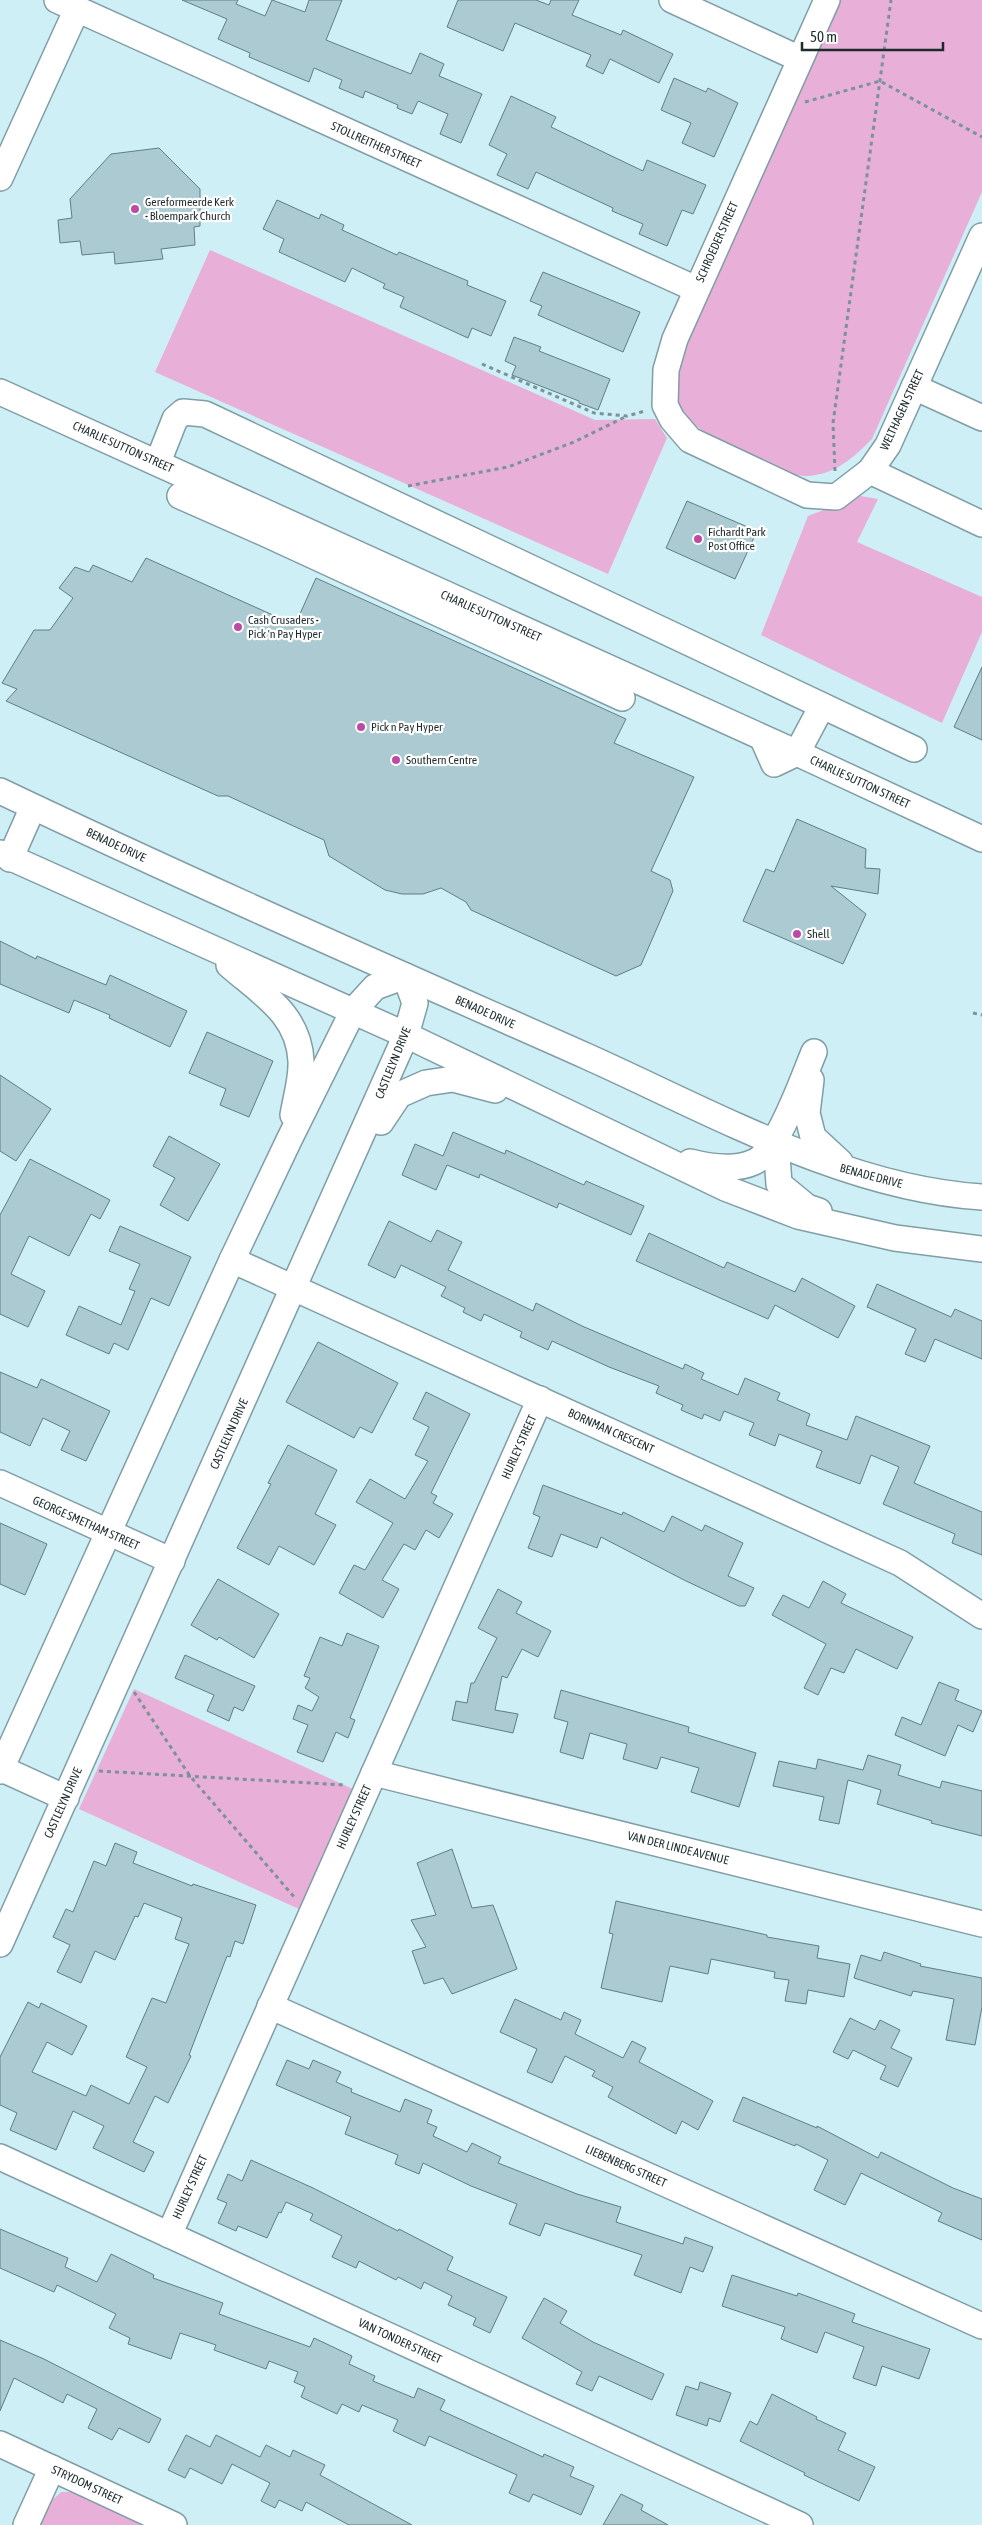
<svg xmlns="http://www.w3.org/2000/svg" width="982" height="2525" viewBox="0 0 982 2525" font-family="'Asap Condensed',sans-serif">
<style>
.green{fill:#e8afd9}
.building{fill:#abcad1;stroke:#617e85}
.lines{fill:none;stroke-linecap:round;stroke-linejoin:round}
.minor-casing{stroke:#809ea5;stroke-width:28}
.path{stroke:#7b9398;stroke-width:3;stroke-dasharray:4 4;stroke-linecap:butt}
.minor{stroke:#fff;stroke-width:25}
.poi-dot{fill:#bd4ba6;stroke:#fff;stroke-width:2}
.labels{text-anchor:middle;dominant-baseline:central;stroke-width:4.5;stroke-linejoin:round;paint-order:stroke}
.street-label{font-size:12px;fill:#1e2b2d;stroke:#fff}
.poi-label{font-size:12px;fill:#1e2b2d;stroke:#fff;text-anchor:start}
</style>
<rect width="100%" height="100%" fill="#ceeff6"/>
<!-- green -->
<g class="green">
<path d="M833,0H982V192L872,439C854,457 836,474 808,476C800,476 789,474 782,472C763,467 692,427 680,413C672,402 674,384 674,372Z"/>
<path d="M210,250L595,420L655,419L667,438L608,574L155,372Z"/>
<path d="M860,496L878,499L857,542L982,597V632L942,723L761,635L808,516Z"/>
<path d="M134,1689L355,1790L301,1910L79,1809Z"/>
<path d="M61,2492H81L163,2525H36L44,2508Z"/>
</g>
<!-- building -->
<g class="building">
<path d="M182,0H238L236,4L265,16L272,0L305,12L309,0H342L326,40L411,74L420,53L444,64L439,76L482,94L461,143L440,134L448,114L418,101L412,114L397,108L398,105L365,91L363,98L339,88L342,80L314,68L309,82L249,57L250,53L218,39L227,19Z"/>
<path d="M458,0H536L549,5L551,0H579L572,15L621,35L623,30L673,54L659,83L610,59L603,74L586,66L591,55L515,23L503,51L447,27Z"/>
<path d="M674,78L706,92L708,88L738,103L714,157L682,143L691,123L661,110Z"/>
<path d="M511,96L556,117L551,127L643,171L647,160L706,185L693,214L682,210L667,246L639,234L643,224L612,211L613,208L536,172L528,189L497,175L507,154L489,145Z"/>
<path d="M159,148L200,189V226L194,227L195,245L161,249L163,259L115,264L114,252L82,255L80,241L60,243L58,220L72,218L70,199L111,154Z"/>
<path d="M277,200L319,219L321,214L344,225L342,230L397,255L399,252L468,281L467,285L506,301L491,336L472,328L468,338L400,307L404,297L383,288L385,284L352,268L345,282L279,252L284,239L263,229Z"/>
<path d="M543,272L640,312L623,352L538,315L542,306L530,301Z"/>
<path d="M514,337L541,347L539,351L610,379L598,410L579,403V401L512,375L516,366L505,361Z"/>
<path d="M687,501L757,531L735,579L666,548Z"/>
<path d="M146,558L295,625L316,578L626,719L614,743L694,777L651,871L670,880L673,891L641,965L616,976L471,910L466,902L441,888L423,894H402L385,890L329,856L324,840L228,796H218L6,701L17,689L2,683L34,630H50L73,598L59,588L75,567L89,572L93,565L132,582Z"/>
<path d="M982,667V740L954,727Z"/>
<path d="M797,819L866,849L865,868L880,869L878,894L831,886L866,914L843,964L743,921L766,869L774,872Z"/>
<path d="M0,941L36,959L37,956L106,985L110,975L187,1011L170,1047L109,1018L110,1015L74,1000L69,1013L0,984Z"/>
<path d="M207,1032L273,1061L249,1117L220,1105L226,1089L189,1073Z"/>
<path d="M0,1075L51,1109L16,1161L0,1151Z"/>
<path d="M453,1132L505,1154L506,1150L584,1185L586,1181L644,1206L631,1235L559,1203L557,1208L480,1174L479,1178L447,1165L436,1190L402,1175L415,1144L443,1156Z"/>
<path d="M169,1136L220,1164L188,1221L160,1205L175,1178L153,1166Z"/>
<path d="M30,1159L110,1200L100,1219L91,1214L69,1256L29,1236L11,1274L45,1291L28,1327L0,1314V1215Z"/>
<path d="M389,1221L431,1242L437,1230L462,1242L448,1270L533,1311L536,1303L582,1326L683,1369L685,1364L704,1373L701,1379L738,1395L745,1378L780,1393L777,1400L810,1414L806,1425L847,1440L856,1416L930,1446L914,1483L982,1512V1555L952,1543L955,1534L883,1504L899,1467L871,1455L860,1484L816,1467L822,1451L779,1434L775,1446L749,1435L754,1423L724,1411L720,1421L704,1414L702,1419L681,1410L683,1405L656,1393L659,1386L609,1367L552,1341L548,1350L520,1337L522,1332L484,1314L481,1321L463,1312L465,1308L441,1296L446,1287L401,1265L395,1278L368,1265Z"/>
<path d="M120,1226L191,1257L169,1306L151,1298L128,1350L114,1343L109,1354L66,1335L79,1306L121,1325L135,1291L129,1289L140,1264L109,1251Z"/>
<path d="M649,1233L724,1268L727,1262L795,1292L802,1278L855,1306L838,1338L775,1305L768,1319L636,1261Z"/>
<path d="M877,1284L951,1317L955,1309L982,1321V1359L935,1339L925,1362L905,1354L916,1329L867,1307Z"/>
<path d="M318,1342L398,1383L372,1433L360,1427L354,1438L286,1402Z"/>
<path d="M0,1372L37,1388L41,1379L110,1411L86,1461L61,1450L70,1431L43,1418L30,1446L0,1432Z"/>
<path d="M426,1392L470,1414L431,1493L437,1496L433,1503L453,1514L439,1538L426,1530L415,1550L404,1544L382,1580L399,1589L383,1618L339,1593L354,1565L365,1570L393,1523L356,1502L370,1479L405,1499L428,1461L415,1455L429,1427L413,1419Z"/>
<path d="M288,1445L337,1470L315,1514L336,1525L314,1565L279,1546L269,1565L237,1548L271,1484L268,1483Z"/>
<path d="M543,1485L622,1515L623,1512L664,1532L672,1516L702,1531L705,1525L743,1543L728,1576L754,1588L745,1606H739L684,1580L601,1537L597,1548L561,1534L552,1557L528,1548L540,1517L533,1514Z"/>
<path d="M0,1523L47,1544L25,1595L0,1584Z"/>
<path d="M218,1579L279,1614L254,1658L219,1637L217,1640L191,1625Z"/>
<path d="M823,1581L846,1594L841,1603L913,1637L897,1669L856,1649L844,1673L831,1668L818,1695L804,1688L826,1644L772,1615L783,1595L809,1608Z"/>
<path d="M498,1589L522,1602L516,1613L551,1631L538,1657L522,1649L507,1678L502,1676L495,1710L518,1714L513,1733L452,1720L456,1701L467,1703L471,1683H474L497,1638L478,1628Z"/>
<path d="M347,1633L379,1646L350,1718L355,1720L348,1738L336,1732L323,1762L297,1752L308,1725L293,1719L298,1705L312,1711L319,1697L305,1688L310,1678L304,1676L320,1637L342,1646Z"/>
<path d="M185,1655L255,1686L243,1711L234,1707L229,1721L207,1711L214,1695L175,1678Z"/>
<path d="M939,1682L959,1690L955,1700L982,1711L973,1732L958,1725L945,1756L895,1735L902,1717L921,1725Z"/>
<path d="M561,1690L689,1727L688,1732L756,1753L739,1807L691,1792L699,1768L661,1757L657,1769L623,1759L627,1744L590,1733L583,1759L560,1752L568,1722L554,1718Z"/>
<path d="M868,1755L901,1765L898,1775L940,1788L942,1781L982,1791V1836L931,1823L932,1821L877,1804L881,1790L848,1780L839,1824L819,1820L824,1797L773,1786L779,1761L816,1769L818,1759L863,1770Z"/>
<path d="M115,1843L137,1852L133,1863L192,1886L193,1884L256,1905L243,1944L235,1941L230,1957L227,1956L189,2055L191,2056L168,2103L155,2096L133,2142L154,2152L144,2172L93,2148L104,2126L73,2111L56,2150L10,2130L17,2113L0,2105V2057L28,2002L39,2008L41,2003L87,2026L72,2055L47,2042L32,2072L86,2096L91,2085L129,2104L147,2067L126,2057L152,1998L166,2003L189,1944L175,1939L182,1918L144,1903L138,1917L135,1916L115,1960L95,1951L81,1983L57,1972L70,1945L53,1937L66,1909L73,1912L94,1861L106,1866Z"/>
<path d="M452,1849L472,1908L493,1905L517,1969L452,1994L443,1978L424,1984L412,1951L426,1947L411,1920L436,1915L417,1863Z"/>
<path d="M616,1901L767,1935V1937L819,1946L817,1958L850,1964L844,1997L808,1990L806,2004L785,2001L789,1980L774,1978L775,1972L711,1959L708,1974L670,1966L662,2002L601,1988L613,1934L609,1933Z"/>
<path d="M884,1952L921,1964L920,1966L982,1978V2007L975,2045L946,2040L954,1999L913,1991L911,1996L854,1978L861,1955L881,1961Z"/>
<path d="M515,1999L561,2020L564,2012L581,2020L575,2034L623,2058L632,2041L646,2048L639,2062L713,2101L698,2130L682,2121L676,2134L632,2110L608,2097L613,2087L592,2076L595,2071L565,2056L552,2083L527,2072L537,2049L500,2032Z"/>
<path d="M850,2018L875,2030L880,2020L900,2030L891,2048L912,2058L898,2087L880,2079L886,2066L853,2050L848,2059L833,2052Z"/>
<path d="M287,2060L309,2069L313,2060L341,2072L336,2082L352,2089L351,2092L400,2112L405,2099L432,2110L427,2123L437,2127L433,2136L467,2152L472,2143L501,2157L498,2163L577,2194L621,2207L616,2222L683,2244L685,2237L713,2247L703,2272L690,2267L681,2293L634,2275L642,2255L545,2223L540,2236L509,2224L517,2204L471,2186L423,2163L419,2174L395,2164L398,2155L345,2134L351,2117L276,2085Z"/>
<path d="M743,2097L817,2128V2126L878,2158L881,2152L953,2188L982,2199V2240L938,2221L942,2213L861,2173L845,2205L814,2190L828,2160L796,2144L795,2146L733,2121Z"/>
<path d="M251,2160L313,2188L398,2231L399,2229L453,2257L447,2270L507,2297L490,2333L473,2325L476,2318L448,2305L452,2296L424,2282L421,2289L398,2277L396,2280L359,2261L356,2268L332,2257L342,2236L310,2220L313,2214L286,2202L281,2213L279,2212L267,2238L238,2226L236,2231L218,2223L227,2203L217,2199L228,2174L242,2181Z"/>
<path d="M0,2229L68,2258L65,2267L97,2282L111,2254L154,2275L153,2278L223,2303L219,2314L310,2347L314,2338L352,2356L349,2364L375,2376L373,2381L414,2398L418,2388L445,2400L440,2410L543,2457L544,2454L574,2467L570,2476L594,2486L581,2515L533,2494L529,2502L509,2493L517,2475L429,2436L425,2446L393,2431L398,2420L362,2405L359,2412L342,2404L337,2414L301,2397L305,2387L294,2382L298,2372L269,2361L266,2369L214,2350L216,2345L180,2333L171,2359L128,2344L130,2338L109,2328L116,2314L57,2285L54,2292L0,2268Z"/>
<path d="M732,2275L797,2296L798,2293L855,2314L852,2322L930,2349L919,2379L882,2366L876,2386L853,2378L864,2347L825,2332L817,2353L781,2339L785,2327L722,2306Z"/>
<path d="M544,2298L567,2311L560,2323L593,2342L664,2374L652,2400L599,2376L592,2391L576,2384L582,2372L522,2338Z"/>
<path d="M0,2340L44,2359L161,2419L149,2443L119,2428L112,2440L88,2428L97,2409L67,2394L63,2403L14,2378L0,2411Z"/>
<path d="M700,2382L731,2393L720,2422L709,2418L707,2426L676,2415L686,2386L698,2390Z"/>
<path d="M772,2394L817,2417L816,2419L846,2433L838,2450L875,2467L859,2501L804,2475L805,2473L740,2441L750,2421L757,2425Z"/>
<path d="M186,2435L210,2447L216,2435L260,2457L266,2445L290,2457L293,2450L325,2465L320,2475L412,2525H349L306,2502L302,2511L279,2500L275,2508L261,2501L270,2483L232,2464L222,2484L190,2468L185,2478L168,2470Z"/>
<path d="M621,2494L643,2505L641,2510L668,2525H603Z"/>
</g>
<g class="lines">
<!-- minor casing -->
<g class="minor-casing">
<g id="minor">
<path d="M57,0L696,289"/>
<path d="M672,0L800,59"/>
<path d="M827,0L675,339L666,370L665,405L672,419L690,440L807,495L836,497L870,471L888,445L982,236"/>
<path d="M0,178L77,9"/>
<path d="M914,387L982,418"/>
<path d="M0,392L797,753L982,839"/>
<path d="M158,462L175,419L183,412L205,414L914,749"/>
<path d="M870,471L982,524"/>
<path d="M180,496L264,533L622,698"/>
<path d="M763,739L774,764L797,753L822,706"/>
<path d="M0,791C193,883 390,969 586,1056C709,1111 846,1189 982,1197"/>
<path d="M0,853L406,1035L725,1188L798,1216L895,1238L982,1249"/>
<path d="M10,859L33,807"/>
<path d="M229,965C261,993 299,1014 301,1061C302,1078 296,1097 293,1115"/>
<path d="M811,1080L807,1113L813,1137L840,1162"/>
<path d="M381,1122L399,1095L426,1083L453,1079L495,1090"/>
<path d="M776,1142L779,1184L807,1207L819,1211"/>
<path d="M690,1162C710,1167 735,1171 754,1162C778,1152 803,1078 814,1052"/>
<path d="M232,1260L900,1563L982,1616"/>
<path d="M0,1483L172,1561"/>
<path d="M0,1768L66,1798"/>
<path d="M0,1771L232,1260L289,1140L353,1011L375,987L405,976"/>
<path d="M374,1773L982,1924"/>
<path d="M0,1944L406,1035L415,1003L405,976"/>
<path d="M270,2006L982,2326"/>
<path d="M0,2157L800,2525"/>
<path d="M169,2235L540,1399"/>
<path d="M0,2444L174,2525"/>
<path d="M26,2525L52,2468"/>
</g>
</g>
<!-- path -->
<g class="path">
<path d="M805,102L880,81L982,137"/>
<path d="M482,364L594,413L627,416L645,411"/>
<path d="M835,471L833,423L891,0"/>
<path d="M408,486L508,467L574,442L627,416"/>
<path d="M973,1013L982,1015"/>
<path d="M134,1692L190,1776L295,1898"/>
<path d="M99,1771L345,1785"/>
</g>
<!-- minor -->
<use href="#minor" class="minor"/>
</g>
<!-- markers -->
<g class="poi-dot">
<circle cx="135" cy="209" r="5"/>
<circle cx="698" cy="539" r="5"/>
<circle cx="238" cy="627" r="5"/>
<circle cx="361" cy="727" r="5"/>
<circle cx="396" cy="760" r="5"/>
<circle cx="797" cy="934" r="5"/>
</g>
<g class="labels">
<!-- street labels -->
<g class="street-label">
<text transform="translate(376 145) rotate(24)">STOLLREITHER STREET</text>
<text transform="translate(717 242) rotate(-66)">SCHROEDER STREET</text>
<text transform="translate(902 410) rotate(-65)">WELTHAGEN STREET</text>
<text transform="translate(123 447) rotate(24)">CHARLIE SUTTON STREET</text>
<text transform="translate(491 616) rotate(24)">CHARLIE SUTTON STREET</text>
<text transform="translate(860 782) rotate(25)">CHARLIE SUTTON STREET</text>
<text transform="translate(116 845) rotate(25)">BENADE DRIVE</text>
<text transform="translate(485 1012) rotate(24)">BENADE DRIVE</text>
<text transform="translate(393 1063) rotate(-68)">CASTLELYN DRIVE</text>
<text transform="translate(871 1176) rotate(15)">BENADE DRIVE</text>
<text transform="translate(611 1431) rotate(24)">BORNMAN CRESCENT</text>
<text transform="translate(229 1434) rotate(-66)">CASTLELYN DRIVE</text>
<text transform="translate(519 1447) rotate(-66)">HURLEY STREET</text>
<text transform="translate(86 1523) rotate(24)">GEORGE SMETHAM STREET</text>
<text transform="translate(63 1803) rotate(-66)">CASTLELYN DRIVE</text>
<text transform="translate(354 1817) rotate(-66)">HURLEY STREET</text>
<text transform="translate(678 1848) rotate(14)">VAN DER LINDE AVENUE</text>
<text transform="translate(626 2166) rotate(24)">LIEBENBERG STREET</text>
<text transform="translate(190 2187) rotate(-66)">HURLEY STREET</text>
<text transform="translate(400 2341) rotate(25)">VAN TONDER STREET</text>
<text transform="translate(87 2485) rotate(25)">STRYDOM STREET</text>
</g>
<!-- poi labels -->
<g class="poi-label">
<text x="145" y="202">Gereformeerde Kerk<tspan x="145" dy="14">- Bloempark Church</tspan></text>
<text x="708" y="532">Fichardt Park<tspan x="708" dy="14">Post Office</tspan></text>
<text x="248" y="620">Cash Crusaders -<tspan x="248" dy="14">Pick 'n Pay Hyper</tspan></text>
<text x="371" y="727">Pick n Pay Hyper</text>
<text x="406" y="760">Southern Centre</text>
<text x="807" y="934">Shell</text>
</g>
</g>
<!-- scale -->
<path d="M802 42v8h141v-8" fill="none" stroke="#1e2b2d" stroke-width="2.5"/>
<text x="810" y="42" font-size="15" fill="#1e2b2d" stroke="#ffffff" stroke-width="4" paint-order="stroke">50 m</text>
</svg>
